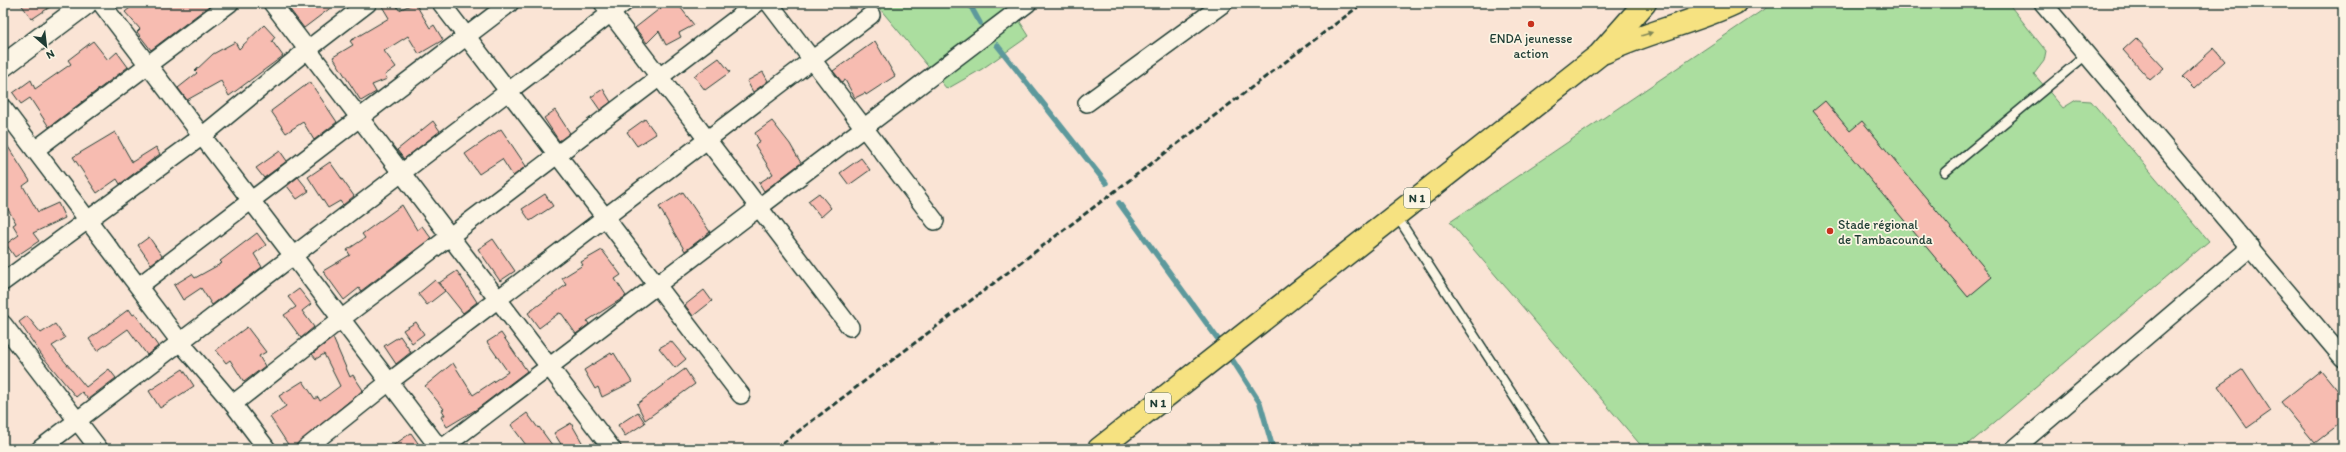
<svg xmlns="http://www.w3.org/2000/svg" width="2346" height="452" viewBox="0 0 2346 452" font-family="Itim,sans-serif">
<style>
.green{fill:#abde9f;stroke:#658e6a}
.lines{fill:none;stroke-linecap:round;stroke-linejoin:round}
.stream{stroke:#5d999c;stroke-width:5.5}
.building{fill:#f7bcb1;stroke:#1f3d34}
.service-casing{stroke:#1f3d34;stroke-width:11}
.minor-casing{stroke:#1f3d34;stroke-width:20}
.tertiary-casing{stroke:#1f3d34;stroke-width:24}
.trunk-casing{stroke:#1f3d34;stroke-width:25}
.service{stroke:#fcf5e5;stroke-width:8}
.minor{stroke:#fcf5e5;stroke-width:17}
.tertiary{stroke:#fcf5e5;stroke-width:21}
.trunk{stroke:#f6e281;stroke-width:22}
.rail{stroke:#1f3d34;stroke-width:3;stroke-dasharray:6 3;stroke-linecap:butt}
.oneway{fill:#808757}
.poi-dot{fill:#c8321e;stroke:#fcf5e5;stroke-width:1.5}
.labels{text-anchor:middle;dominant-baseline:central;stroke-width:3.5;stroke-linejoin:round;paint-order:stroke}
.shield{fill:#fcf5e5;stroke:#617469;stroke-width:1}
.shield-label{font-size:12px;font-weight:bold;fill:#1f3d34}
.poi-label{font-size:13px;fill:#1f3d34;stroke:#fcf5e5}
</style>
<rect width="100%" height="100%" fill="#fae4d5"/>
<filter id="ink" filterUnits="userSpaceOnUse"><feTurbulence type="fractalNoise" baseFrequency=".025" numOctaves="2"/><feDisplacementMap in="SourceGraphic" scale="8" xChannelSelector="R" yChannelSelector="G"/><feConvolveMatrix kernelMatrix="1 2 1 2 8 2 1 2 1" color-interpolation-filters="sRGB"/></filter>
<g filter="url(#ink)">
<!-- green -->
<g class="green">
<path d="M875,3H1008L1029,36L982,69L947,89Z"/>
<path d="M1773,3H2008L2046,51L2044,61L2034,74L2063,108L2076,100L2091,101L2209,241L1963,449H1644L1450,222Z"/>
</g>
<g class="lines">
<!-- stream -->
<g class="stream">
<path d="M969,3L980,23"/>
<path d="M997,45L1106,183"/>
<path d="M1119,203L1223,346"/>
<path d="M1228,353L1260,403L1273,449"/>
</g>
</g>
<!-- building -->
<g class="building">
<path d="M20,3H56L32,19Z"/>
<path d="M136,3H213L151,50L137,32L140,29L125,12Z"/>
<path d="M285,3H337L304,28Z"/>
<path d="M380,3H395L399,10L415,3L430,28L434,25L443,40L419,54L408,36L384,51L396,67L385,75L387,79L372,85L376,92L361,101L333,57L353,45L350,41L389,18Z"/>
<path d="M667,3H677L694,25L679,33L681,37L666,45L659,31L647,43L635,28Z"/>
<path d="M264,25L275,37L272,41L283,56L229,96L221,81L187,100L178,88L197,73L195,71L213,54L235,42L239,49Z"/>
<path d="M2136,38L2164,68L2150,80L2123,50Z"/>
<path d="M93,41L108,60L117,52L128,67L49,127L30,98L21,104L13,93L31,80L35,89L71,64L68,60Z"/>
<path d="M875,41L895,76L866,95L865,93L855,98L845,80L842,82L833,71Z"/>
<path d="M2214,48L2225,61L2194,89L2182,77Z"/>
<path d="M719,58L730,72L705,90L694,76Z"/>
<path d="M763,72L768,81L753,92L747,81Z"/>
<path d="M310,82L337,122L314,140L303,122L286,133L271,111Z"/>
<path d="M603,89L611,102L600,110L591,97Z"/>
<path d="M1825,101L1850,131L1862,121L1992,277L1968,297L1813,111Z"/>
<path d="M555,110L570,133L559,141L544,118Z"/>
<path d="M645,119L656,134L637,146L627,132Z"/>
<path d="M433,121L440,131L404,159L397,150Z"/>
<path d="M772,121L790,144L801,163L764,191L759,183L773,174L755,145L760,142L755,133Z"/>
<path d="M501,129L526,166L513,176L502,159L479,174L465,154Z"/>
<path d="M115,132L132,162L156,147L160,154L120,184L117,179L97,193L73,157Z"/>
<path d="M3,139L30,181L23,186L38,212L58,203L65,218L33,233L39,241L15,257L6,244L19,235L13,225L16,223L3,201Z"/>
<path d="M280,151L287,161L264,178L256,168Z"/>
<path d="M861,158L870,170L849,185L840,173Z"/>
<path d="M330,162L354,196L343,205L340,201L328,208L308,177Z"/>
<path d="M298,177L309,191L297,199L287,186Z"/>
<path d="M683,192L710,232L685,251L659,207Z"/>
<path d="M819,193L831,208L821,217L808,201Z"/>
<path d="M545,194L553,206L530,221L522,209Z"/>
<path d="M402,205L417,230L422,226L431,238L361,291L359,288L344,300L323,271L350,255L347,250L365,238L362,234Z"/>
<path d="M257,233L266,245L254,254L262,267L212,305L201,288L183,300L174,285L192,274L195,278L222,263L220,261Z"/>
<path d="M149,237L162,256L151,264L138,245Z"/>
<path d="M493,239L515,271L500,281L478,249Z"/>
<path d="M602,250L621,275L615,279L626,296L587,321L589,324L576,334L562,314L559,313L539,328L528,313L566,285L562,278L583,265L581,262Z"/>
<path d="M457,271L477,302L463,313L439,283Z"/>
<path d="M435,280L445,291L427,305L418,294Z"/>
<path d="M299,289L311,304L302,311L314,327L301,338L284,315L296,307L288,297Z"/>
<path d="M704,290L712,301L693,316L685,305Z"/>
<path d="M129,309L133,315L135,314L158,346L147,355L128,329L97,351L89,339Z"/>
<path d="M27,316L41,333L55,324L65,338L52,346L86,387L109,369L116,378L88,399L82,392L76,397L43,357L19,322Z"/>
<path d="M416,322L424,334L412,343L403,330Z"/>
<path d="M247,327L266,352L259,356L265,366L244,382L230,360L226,363L216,350Z"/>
<path d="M501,333L527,371L477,409L447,427L441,417L445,415L442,410L444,409L425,386L453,363L473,395L508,372L487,342Z"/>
<path d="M400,336L411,352L396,364L384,346Z"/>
<path d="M333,338L350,377L353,375L363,390L291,449L270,417L286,406L279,396L303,381L315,399L318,397L320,401L340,386L324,354L316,359L312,354Z"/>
<path d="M671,341L686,359L675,368L659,348Z"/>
<path d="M611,353L612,355L614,353L632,382L602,397L598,387L595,389L584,370Z"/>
<path d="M183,369L194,386L160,408L149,391Z"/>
<path d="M685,369L695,384L645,420L637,404Z"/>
<path d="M2243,369L2271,411L2247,428L2218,386Z"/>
<path d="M2321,370L2343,397V421L2315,443L2281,402Z"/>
<path d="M638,412L645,423L625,436L618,425Z"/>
<path d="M527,413L538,428L539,427L555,449H529L511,425Z"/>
<path d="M571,423L583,444L574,449H564L554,433Z"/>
<path d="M411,433L422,449H388Z"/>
</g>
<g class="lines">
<!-- service casing -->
<g class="service-casing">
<g id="service">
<path d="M1945,172L2085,56"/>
<path d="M1396,215L1548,449"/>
</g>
</g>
<!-- minor casing -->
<g class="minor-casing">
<g id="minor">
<path d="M101,3L440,449"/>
<path d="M272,3L612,449"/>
<path d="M441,3L741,395"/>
<path d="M603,3L850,327"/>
<path d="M769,3L935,221"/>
<path d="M2043,3L2343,358"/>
<path d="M1087,103L1224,3"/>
<path d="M3,108L181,343L233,404L267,449"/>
<path d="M35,150L230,3"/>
<path d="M3,282L201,137L307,50L368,3"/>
<path d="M139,286L510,3"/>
<path d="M3,324L99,449"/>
<path d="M233,404L341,319L757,3"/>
<path d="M40,449L624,3"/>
<path d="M305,449L389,382L871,15"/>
<path d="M441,449L1028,3"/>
<path d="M2014,449L2251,247"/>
</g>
</g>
<!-- tertiary casing -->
<g class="tertiary-casing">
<path id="tertiary" d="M3,66L87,3"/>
</g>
<!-- trunk casing -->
<g class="trunk-casing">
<g id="trunk">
<path d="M1605,52C1647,32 1693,23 1735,3"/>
<path d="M1099,449L1599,55L1645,3"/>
</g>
</g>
<!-- service -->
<use href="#service" class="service"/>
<!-- minor -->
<use href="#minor" class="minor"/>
<!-- tertiary -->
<use href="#tertiary" class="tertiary"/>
<!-- trunk -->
<use href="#trunk" class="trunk"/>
<!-- rail -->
<path class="rail" d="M775,449L1363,3"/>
</g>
<!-- one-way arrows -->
<defs><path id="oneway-solid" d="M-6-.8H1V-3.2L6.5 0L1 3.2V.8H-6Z"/></defs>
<use class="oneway" href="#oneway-solid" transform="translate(1647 34) rotate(-17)"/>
</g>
<!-- markers -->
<g class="poi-dot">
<circle cx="1531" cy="24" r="4"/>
<circle cx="1830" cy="231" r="4"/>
</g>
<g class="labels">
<!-- shield labels -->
<g class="shield">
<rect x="1404" y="188" width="26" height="20" rx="3"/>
<rect x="1145" y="393" width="26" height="20" rx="3"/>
</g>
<g class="shield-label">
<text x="1417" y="198">N 1</text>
<text x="1158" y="403">N 1</text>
</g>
<!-- poi labels -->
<g class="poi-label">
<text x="1531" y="38">ENDA jeunesse<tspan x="1531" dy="15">action</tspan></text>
<text x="1838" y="224" text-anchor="start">Stade régional<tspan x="1838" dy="15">de Tambacounda</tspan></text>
</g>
</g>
<!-- margin -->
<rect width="2346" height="452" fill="none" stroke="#fcf5e5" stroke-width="16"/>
<rect x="8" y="8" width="2330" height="436" fill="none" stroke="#1f3d34" stroke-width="1.5" filter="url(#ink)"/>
<!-- north arrow -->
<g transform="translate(46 46) rotate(152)" stroke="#fcf5e5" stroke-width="3" paint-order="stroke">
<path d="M0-3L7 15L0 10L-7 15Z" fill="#1f3d34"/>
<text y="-6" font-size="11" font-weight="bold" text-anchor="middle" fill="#1f3d34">N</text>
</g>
</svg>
